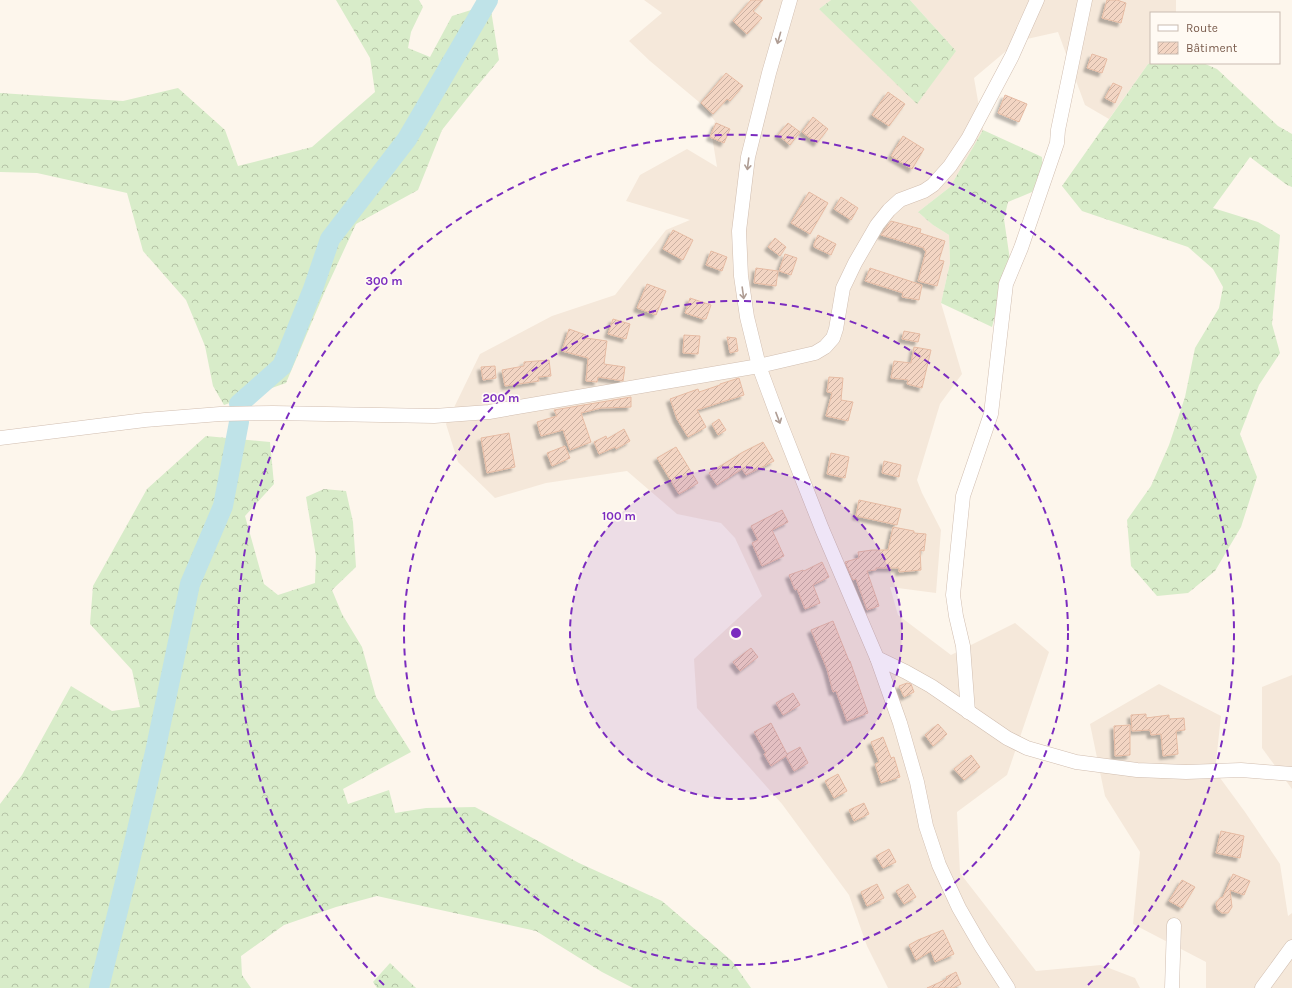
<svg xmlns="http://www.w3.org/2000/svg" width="1292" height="988" viewBox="0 0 1292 988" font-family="Karla,sans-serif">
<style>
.residential{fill:#f5e8da}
.forest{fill:url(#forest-crowns)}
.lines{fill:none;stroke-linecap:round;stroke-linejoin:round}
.river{stroke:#bfe3e8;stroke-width:20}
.building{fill:url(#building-hatch);stroke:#e6bba3;filter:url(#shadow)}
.minor-casing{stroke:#d1beb0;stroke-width:15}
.minor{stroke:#fff;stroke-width:14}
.oneway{stroke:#af9d94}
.ring{fill:none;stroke:#7b2cbf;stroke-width:2;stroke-dasharray:7 5}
.centre{fill:#7b2cbf;stroke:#fffaf3;stroke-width:2}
.ring-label{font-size:12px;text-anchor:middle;font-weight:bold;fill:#7b2cbf;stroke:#fffaf3;stroke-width:3.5;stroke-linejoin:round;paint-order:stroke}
</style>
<defs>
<pattern id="forest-crowns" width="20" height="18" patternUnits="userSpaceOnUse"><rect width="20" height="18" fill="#d8ecc9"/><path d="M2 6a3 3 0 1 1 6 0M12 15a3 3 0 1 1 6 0" fill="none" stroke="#b4c2a5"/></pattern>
<pattern id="building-hatch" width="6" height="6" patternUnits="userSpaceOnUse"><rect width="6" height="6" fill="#f3d5c3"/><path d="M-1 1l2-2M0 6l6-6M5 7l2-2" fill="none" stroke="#cab0a1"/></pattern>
<filter id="shadow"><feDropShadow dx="-3.5" dy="3.5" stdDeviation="1" flood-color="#0004"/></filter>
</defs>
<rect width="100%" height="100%" fill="#fdf6ec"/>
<!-- residential -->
<g class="residential">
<path d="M644,0H831L819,9L956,51L910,0H1176V13H1151V63L1148,64L1109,119L1085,105L1058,32L1018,41L974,78L983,130L950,187L918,212L933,225L949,235L950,263L941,303L962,374L940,404L917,480L922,493L941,530L936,593L890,587L898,615L951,655L1015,623L1049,652L1007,775L957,812L960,873L1036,971L1101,965L1135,978L1140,988H888L867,946L849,895L782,804L697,708L694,659L762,596L735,538L721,523L677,514L627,471L546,483L495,498L458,462L446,424L480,354L552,316L615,295L666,230L690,220L626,201L640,175L687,149L717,167L711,130L715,121L699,102L650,61L629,41L662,13Z"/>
<path d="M1292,675V789L1262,748V687Z"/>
<path d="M1159,684L1221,716L1215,771L1245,812L1280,864L1288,916L1292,913V988H1206V962L1133,924L1140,852L1105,796L1090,724Z"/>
</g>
<!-- forest -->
<g class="forest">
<path d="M336,0H419L423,7L411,32L408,48L430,57L452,16L490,4L499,60L473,91L442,130L418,190L356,224L325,291L286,383L224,405L213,386L205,346L186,300L143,251L127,193L37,173L0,172V93L123,101L178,88L225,130L238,166L312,147L375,92L370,58Z"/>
<path d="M831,0H910L956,51L917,104L819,9Z"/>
<path d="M1151,63H1203L1217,69L1278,126L1292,134V187L1287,185L1250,157L1213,208L1258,222L1280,235L1272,324L1280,353L1259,385L1240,434L1257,477L1241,527L1215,571L1188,593L1157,596L1131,566L1127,520L1151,486L1169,445L1185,397L1195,348L1219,308L1223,287L1213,269L1188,247L1082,211L1062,186L1148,64Z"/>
<path d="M983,130L1042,157L1043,170L1032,192L1008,202L1004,219L1010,260L992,327L941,303L950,263L949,235L933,225L918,212L950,187Z"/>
<path d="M206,436L270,442L274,484L245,516L264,584L278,595L315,583L316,556L306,497L324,489L346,491L353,522L356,567L332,590L342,614L362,647L376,697L411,752L343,789L348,804L389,790L395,813L426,808L475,807L579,863L662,901L732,961L751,988H633L602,972L536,931L377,896L336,907L284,925L241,956L242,975L251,988H0V804L22,775L71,686L112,711L140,707L132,670L90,624L93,586L147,489Z"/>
<path d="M390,963L415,987L416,988H377L373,982Z"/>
</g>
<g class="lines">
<!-- river -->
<g class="river">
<path d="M239,404L282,366L313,289L330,239L407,139L488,0"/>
<path d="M99,988L126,878L155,752L190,584L223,506L239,422"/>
</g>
</g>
<!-- building -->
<g class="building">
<path d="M751,0H763L753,11L762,18L747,34L733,21Z"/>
<path d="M1107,0H1117L1126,3L1121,23L1102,18Z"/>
<path d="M1092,54L1107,59L1102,73L1087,68Z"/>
<path d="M726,73L743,86L730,101L727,99L713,114L701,103Z"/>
<path d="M1113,83L1122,87L1115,103L1105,98Z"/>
<path d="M888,92L905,104L889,126L872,115Z"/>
<path d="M1005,95L1027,104L1019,122L998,113Z"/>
<path d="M813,117L828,129L817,143L802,132Z"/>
<path d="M716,123L730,129L724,143L710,137Z"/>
<path d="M788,123L800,132L790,145L778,135Z"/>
<path d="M903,136L924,149L912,169L891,156Z"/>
<path d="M809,192L828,203L810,234L791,223Z"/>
<path d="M841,197L858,208L851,220L834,209Z"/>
<path d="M891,221L921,229L920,233L945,241L939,260L944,261L937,286L918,281L926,251L924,250V248L881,235Z"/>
<path d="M673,230L693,240L683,260L663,249Z"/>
<path d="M818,235L836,244L831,255L814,247V244Z"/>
<path d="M775,238L786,247L780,256L768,247Z"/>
<path d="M711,251L727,257L722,271L706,265Z"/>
<path d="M785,254L797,258L791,275L779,271Z"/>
<path d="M756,268L778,271L776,286L754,283Z"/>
<path d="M870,268L922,285L919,300L902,297L903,293L865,281Z"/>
<path d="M647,284L666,291L656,315L637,308Z"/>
<path d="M690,298L711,305L706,319H703L685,313Z"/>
<path d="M613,319L630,324L626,339L608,334Z"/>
<path d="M569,329L586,335V338L607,341L604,364L625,367L623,381L598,377L597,382L586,381L588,358L562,351Z"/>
<path d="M904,331L920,334L918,342L902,339Z"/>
<path d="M684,335L700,336L698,354L683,353Z"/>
<path d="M727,337L736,338L738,351L730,353Z"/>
<path d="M914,347L931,350L922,388L907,384L908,380L891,378L894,361L911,363Z"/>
<path d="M549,360L551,376L538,377L539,381L505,386L502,370L524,366V362Z"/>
<path d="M495,366L496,378L483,380L481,367Z"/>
<path d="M829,377L843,378L841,400L853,402L848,421L826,416L832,393L827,392Z"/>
<path d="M739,378L744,395L697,410L706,427L688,437L677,419L670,399L698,389L699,392L720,385V384Z"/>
<path d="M631,397V407L601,408L581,413L591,442L570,450L563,430L541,436L537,422L557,416L554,410Z"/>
<path d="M719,419L726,430L718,435L712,424Z"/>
<path d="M624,429L630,441L616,449L615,447L599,454L594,442L606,436L607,439Z"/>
<path d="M509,433L515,467L487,473L481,438Z"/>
<path d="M763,442L774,461L746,475L742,469L717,485L709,473L743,452Z"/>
<path d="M565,446L570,458L552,466L547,453Z"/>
<path d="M676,447L698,483L679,494L657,458Z"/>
<path d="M831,453L849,457L845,478L827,474Z"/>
<path d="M884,461L901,465L899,477L882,473Z"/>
<path d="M859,500L901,509L897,525L856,516Z"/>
<path d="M782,510L788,522L772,530L784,556L762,566L752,543L758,540L751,526Z"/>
<path d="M893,527L914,531V533L926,534L924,551L920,550L921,570L899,572V568H876V570L867,571L879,606L867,610L856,579L853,580L845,562L859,558L858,552L872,550H888Z"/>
<path d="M822,562L829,577L813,585L820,603L805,609L797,589L795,590L789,575L803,570L804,571Z"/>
<path d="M833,621L849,661H850L868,713L847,721L836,691L833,692L827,669L811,630Z"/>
<path d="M751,648L758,657L740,671L733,662Z"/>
<path d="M907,683L911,684L914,692L904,697L899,686Z"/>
<path d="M793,693L800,705L783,715L776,703Z"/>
<path d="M1146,714V718L1169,715V719L1184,718L1185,730L1176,731L1178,754L1163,756L1161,734L1151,735L1150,730L1132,731L1131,715Z"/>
<path d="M771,723L787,754L800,747L808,763L794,771L786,756L771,766L764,754L766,753L754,732Z"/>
<path d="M938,724L947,734L933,746L925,735Z"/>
<path d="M1130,725V755L1115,756L1114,726Z"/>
<path d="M883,737L891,758L894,757L900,777L881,783L875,764L879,762L871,742Z"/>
<path d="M971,755L980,767L964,780L954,769Z"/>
<path d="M838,774L847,791L834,798L825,781Z"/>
<path d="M864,803L869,814L854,821L849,810Z"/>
<path d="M1221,831L1244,836L1240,858L1216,853Z"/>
<path d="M889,849L896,862L883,868L876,856Z"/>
<path d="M1233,874L1250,881L1244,895L1230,890L1232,907L1228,913H1222L1217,909L1216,903L1220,898L1223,897Z"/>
<path d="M1182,880L1195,887L1182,908L1169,901Z"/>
<path d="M877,884L884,898L867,906L861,892Z"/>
<path d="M908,884L916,897L904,904L896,891Z"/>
<path d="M943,930L954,954L935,962L931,951L916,960L909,945L918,940Z"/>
<path d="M956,972L961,984L953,988H927L947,979L946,977Z"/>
</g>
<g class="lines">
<!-- minor casing -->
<g class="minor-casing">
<g id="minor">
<path d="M790,0L769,73L748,157L739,231L741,276L747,317L759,366L779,420L822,529L877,658L900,723L917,782L926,826L939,865L959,908L981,946L1008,988"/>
<path d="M0,438L145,420L220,414L273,413L434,416L489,412L759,366L815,353L825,347L833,338L836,329L843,288L855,263L877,225L889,210L900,200L924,191L933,185L950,166L968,139L1012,56L1037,0"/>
<path d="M877,658L906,672L931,686L1007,738L1027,748L1076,762L1137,770L1186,772L1241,770L1292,774"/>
<path d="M968,712L963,646L956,616L953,595L963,496L991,414L1006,284L1021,248L1057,143L1058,130L1085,0"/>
<path d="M1172,988L1174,925"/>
<path d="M1262,988L1292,947"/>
</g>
</g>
<!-- minor -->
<use href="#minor" class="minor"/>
</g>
<!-- one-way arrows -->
<defs><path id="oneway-shaft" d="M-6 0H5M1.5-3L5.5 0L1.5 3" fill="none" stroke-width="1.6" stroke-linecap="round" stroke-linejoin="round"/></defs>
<g class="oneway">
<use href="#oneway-shaft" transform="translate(779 38) rotate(106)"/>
<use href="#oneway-shaft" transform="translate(748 164) rotate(97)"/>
<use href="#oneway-shaft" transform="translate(743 293) rotate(82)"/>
<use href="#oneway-shaft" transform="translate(778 418) rotate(69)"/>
</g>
<!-- distance rings -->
<circle cx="736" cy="633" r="166" fill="#7b2cbf" fill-opacity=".12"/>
<g class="ring">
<circle cx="736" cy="633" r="166"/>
<circle cx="736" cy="633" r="332"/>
<path d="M384 985A498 498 0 1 1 1088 985"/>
</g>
<circle cx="736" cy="633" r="6" class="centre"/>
<g class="ring-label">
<text x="384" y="285">300 m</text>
<text x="501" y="402">200 m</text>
<text x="619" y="520">100 m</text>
</g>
<!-- legend -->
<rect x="1150" y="12" width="130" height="52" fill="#fffaf3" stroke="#cabbb1"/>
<rect x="1158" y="25" width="20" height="6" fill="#ffffff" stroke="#cabbb1"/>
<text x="1186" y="32" font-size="12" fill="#7a5c4d">Route</text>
<rect x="1158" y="42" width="20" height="12" fill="url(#building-hatch)" stroke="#cabbb1"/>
<text x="1186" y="52" font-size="12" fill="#7a5c4d">Bâtiment</text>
</svg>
